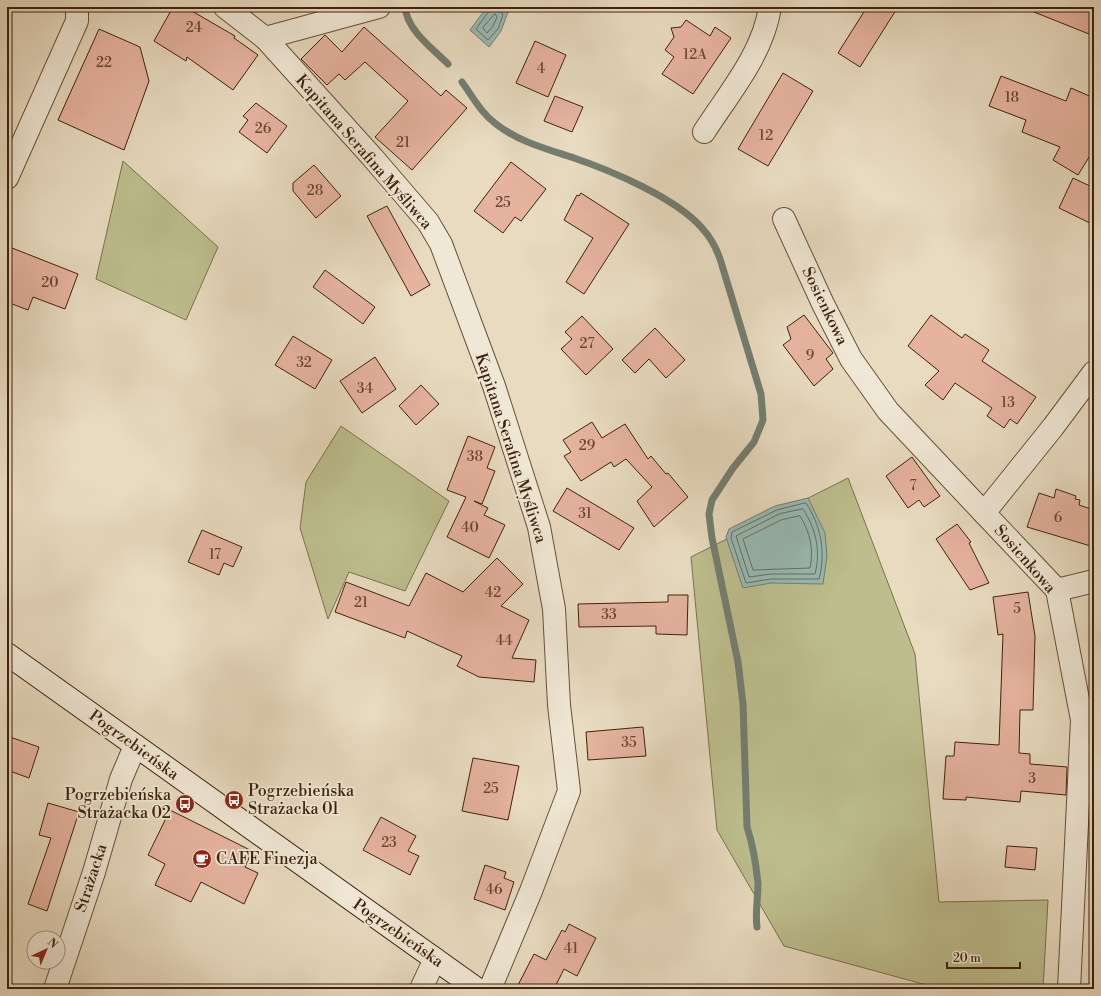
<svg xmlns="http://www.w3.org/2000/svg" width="1101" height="996" viewBox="0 0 1101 996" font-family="'Libre Bodoni',serif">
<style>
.green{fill:#bdbe8d;stroke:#7e704c}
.water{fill:#97bbb4;stroke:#737e71}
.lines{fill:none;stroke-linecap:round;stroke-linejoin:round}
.shore{stroke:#6a6e60;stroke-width:1}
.stream{stroke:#737e71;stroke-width:7}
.building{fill:#e6b39f;stroke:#3e220c}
.street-casing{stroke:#685039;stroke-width:24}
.secondary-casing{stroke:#3e220c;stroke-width:24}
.street{stroke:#f0e8d6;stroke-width:22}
.secondary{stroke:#f0e8d6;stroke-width:22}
.labels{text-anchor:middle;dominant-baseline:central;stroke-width:3.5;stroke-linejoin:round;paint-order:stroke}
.number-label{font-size:14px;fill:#684631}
.street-label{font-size:16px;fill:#3e220c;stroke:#f0e8d6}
.poi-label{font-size:16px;fill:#3e220c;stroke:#f0e8d6;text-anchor:start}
</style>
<rect width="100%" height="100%" fill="#e8dbc0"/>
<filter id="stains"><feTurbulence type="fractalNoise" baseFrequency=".005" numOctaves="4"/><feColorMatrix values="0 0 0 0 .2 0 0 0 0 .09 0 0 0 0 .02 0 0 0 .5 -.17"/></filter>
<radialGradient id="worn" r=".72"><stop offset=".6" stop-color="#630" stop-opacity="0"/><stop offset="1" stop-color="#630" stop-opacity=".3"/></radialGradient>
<!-- green -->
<g class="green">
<path d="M123,161L218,247L186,320L96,279Z"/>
<path d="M341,426L449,501L405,591L349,572L328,619L300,528L306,482Z"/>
<path d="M848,478L915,654L939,902L1048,900L1043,989H941L784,946L717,830L691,557Z"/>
</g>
<!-- water -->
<g class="water">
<path d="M487,7H500L508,12L501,31L489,47L470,30Z"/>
<path d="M808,498L825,533L827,556L823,584L771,583L743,588L726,537L729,529L775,506Z"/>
</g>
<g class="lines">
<!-- shore -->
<g class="shore">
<path d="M490,7L489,11L476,29L488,40L498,29L503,15L498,7"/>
<path d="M495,14L497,17L493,26L487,33L483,28Z"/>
<path d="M806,503C821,526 826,552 819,579H771L746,583L731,538L732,532L777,510Z"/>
<path d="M803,509C816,529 821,551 815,574H771L749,577L736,536L779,514Z"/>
<path d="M800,516C810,532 814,549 810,568L753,570L743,539L781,520Z"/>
</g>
<!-- stream -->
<g class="stream">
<path d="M405,7C407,30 432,48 448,64"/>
<path d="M462,82C473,97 481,113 496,124C519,142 547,149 574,158C612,171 676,198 702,228C711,238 717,249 721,262L761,394L763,420L754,442L733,468L712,500L709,514L712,538L738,662L743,704L747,827C753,845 756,864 758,883C758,898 755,912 757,927"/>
</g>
</g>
<!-- building -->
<g class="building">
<path d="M173,7H185L235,36L234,38L258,55L233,90L187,57L186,61L154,41Z"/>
<path d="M867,7H898L860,67L838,53Z"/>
<path d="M1024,7H1094V36L1024,8Z"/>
<path d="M686,20L710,36L715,27L731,38L693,94L662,74L674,57L665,50L674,37L671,28L681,27Z"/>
<path d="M364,27L441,96L446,90L467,108L412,170L375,137L408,101L365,62L345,80L339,74L327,85L301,59L325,35L342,52Z"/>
<path d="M99,29L140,47L149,81L124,150L58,120Z"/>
<path d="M535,41L566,55L548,97L516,83Z"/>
<path d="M783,73L813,91L768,166L738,149Z"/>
<path d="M1001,76L1066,101L1071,88L1094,98V149L1078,175L1053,160L1060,147L1022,132L1026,120L989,106Z"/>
<path d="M555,96L583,107L572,132L544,121Z"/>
<path d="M256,103L287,126L267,153L239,132L248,120L243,116Z"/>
<path d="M511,162L546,189L521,221L515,217L503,233L474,211Z"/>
<path d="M314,165L341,196L316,218L293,191V183Z"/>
<path d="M1073,178L1094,188V225L1059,208Z"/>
<path d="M581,193L629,224L584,294L566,282L593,238L564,220L577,195L579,196Z"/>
<path d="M387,206L430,285L411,296L367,216Z"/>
<path d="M7,246L78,274L65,309L33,297L28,310L7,302Z"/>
<path d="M325,270L375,307L363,324L313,287Z"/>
<path d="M804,315L833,353L826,359L833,369L814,386L783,345L791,339L787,327Z"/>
<path d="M931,315L962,338L965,334L989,350L982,361L1036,397L1017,424L1010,419L1004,428L987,416L992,408L955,383L943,400L925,385L939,371L908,346Z"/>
<path d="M582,316L613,349L586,375L561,349L572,339L565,332Z"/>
<path d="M655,328L685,360L666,378L649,359L635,373L622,360Z"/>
<path d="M293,336L332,360L315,389L275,365Z"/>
<path d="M375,357L396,389L362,413L340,381Z"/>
<path d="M421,385L439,404L416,425L399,406Z"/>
<path d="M592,422L602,438L625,424L648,459L651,456L666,474L668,473L688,497L654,527L637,501L652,487L626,459L614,467L611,462L581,481L564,456L571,452L563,440Z"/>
<path d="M468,436L495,447L487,468L495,471L482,504L474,501L488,508L484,515L505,525L489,558L447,537L466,497L447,490Z"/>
<path d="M912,457L940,496L924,507L919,500L908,508L886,476Z"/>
<path d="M567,488L634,528L619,550L553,511Z"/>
<path d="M1056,489L1076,496L1075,499L1080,500L1079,505L1094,510V547L1027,527L1039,493L1054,498Z"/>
<path d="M957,524L971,542L969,543L989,583L970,590L936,539Z"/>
<path d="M202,530L242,547L233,567L224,563L219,575L188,562Z"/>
<path d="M497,558L523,584L501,606L529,620L512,658L536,660L534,682L479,677L457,666L462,656L407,631L405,638L335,612L346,582L409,606L426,573L463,592Z"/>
<path d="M1028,592L1035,636L1033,710H1020L1019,753L1030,754V764L1067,767L1066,795L1021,791L1020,802L966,797V800L943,799L946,756H954L955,742L999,745L1003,634L998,635L993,597Z"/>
<path d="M668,595H688L687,635L656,634V626L579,627L578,604L668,602Z"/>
<path d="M643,727L646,756L588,760L586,732Z"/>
<path d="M7,736L39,747L29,778L7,770Z"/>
<path d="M473,758L519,766L508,820L462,811Z"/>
<path d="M48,803L79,812L47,911L28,904L51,838L39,835Z"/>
<path d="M170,810L252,851L245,867L258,873L244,904L201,882L191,902L155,885L165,864L148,855Z"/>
<path d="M381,817L416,836L408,851L419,856L410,875L363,850Z"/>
<path d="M1007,846L1037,848L1035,870L1005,867Z"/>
<path d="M485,865L506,872L504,878L514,882L505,910L474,899Z"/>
<path d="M569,924L596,938L577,976L564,969L554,989H516L534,954L546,960L562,930L565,932Z"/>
</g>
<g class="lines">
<!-- street casing -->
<g class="street-casing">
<g id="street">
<path d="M225,7L265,38L373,158L428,222L441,244L494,386L539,527L554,609L559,705L569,791L531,891L490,989"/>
<path d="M265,38L379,7"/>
<path d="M704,132C729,93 763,54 770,7"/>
<path d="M7,178L77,21V7"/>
<path d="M784,219L823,304L851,359L888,411L984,513"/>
<path d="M1057,590L1094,581"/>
<path d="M55,989L94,872L121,779L135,746"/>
<path d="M421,989L435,959"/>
<path d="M1069,989L1082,720L1057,590L984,513L1053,427L1094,372"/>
</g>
</g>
<!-- secondary casing -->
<g class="secondary-casing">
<path id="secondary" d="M7,654L477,989"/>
</g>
<!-- street -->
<use href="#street" class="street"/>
<!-- secondary -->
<use href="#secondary" class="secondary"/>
</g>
<!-- icons -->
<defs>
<g id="bus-disc" transform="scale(1)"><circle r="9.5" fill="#8f2418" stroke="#f0e8d6"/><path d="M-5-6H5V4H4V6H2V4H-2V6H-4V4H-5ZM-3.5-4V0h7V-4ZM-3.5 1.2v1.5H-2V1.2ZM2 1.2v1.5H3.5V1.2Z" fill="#fff"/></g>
<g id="cafe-disc" transform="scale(1)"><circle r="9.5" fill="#8f2418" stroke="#f0e8d6"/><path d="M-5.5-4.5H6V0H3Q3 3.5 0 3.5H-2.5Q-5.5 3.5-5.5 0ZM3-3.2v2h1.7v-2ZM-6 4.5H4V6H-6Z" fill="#fff"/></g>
</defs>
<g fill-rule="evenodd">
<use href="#bus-disc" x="234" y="800"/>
<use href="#bus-disc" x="185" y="804"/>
<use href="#cafe-disc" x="202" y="859"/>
</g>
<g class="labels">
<!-- number labels -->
<g class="number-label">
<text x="194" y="28">24</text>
<text x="695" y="55">12A</text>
<text x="104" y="63">22</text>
<text x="541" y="69">4</text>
<text x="1012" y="98">18</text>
<text x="263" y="129">26</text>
<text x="766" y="136">12</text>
<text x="403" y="143">21</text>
<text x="315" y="191">28</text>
<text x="503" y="203">25</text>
<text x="50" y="283">20</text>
<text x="587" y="344">27</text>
<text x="810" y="356">9</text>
<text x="304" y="363">32</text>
<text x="365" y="389">34</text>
<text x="1008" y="403">13</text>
<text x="587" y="446">29</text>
<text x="475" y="457">38</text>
<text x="913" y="486">7</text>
<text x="585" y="514">31</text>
<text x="1058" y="518">6</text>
<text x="470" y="528">40</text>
<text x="215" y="555">17</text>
<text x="493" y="593">42</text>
<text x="361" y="603">21</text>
<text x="1017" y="609">5</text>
<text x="609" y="615">33</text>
<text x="504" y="641">44</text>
<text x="629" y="743">35</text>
<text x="1032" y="779">3</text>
<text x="491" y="789">25</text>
<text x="389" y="843">23</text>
<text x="494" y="890">46</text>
<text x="571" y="949">41</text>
</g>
<!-- street labels -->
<g class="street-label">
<text transform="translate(364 152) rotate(49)">Kapitana Serafina Myśliwca</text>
<text transform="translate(825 306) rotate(64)">Sosienkowa</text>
<text transform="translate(511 448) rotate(72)">Kapitana Serafina Myśliwca</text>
<text transform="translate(1025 559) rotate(49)">Sosienkowa</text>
<text transform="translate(134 745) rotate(36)">Pogrzebieńska</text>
<text transform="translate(91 878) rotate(-72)">Strażacka</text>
<text transform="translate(398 933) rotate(35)">Pogrzebieńska</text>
</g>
<!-- poi labels -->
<g class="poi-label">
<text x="248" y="791">Pogrzebieńska<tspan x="248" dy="18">Strażacka 01</tspan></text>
<text x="171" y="795" text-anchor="end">Pogrzebieńska<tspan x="171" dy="18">Strażacka 02</tspan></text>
<text x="216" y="859">CAFE Finezja</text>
</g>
</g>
<!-- margin -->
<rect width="1101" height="996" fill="none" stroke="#e8dbc0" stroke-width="24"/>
<rect x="8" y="8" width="1085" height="980" fill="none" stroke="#3e220c" stroke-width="2"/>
<rect x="12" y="12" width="1077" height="972" fill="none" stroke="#3e220c"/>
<!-- north arrow -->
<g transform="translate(46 950) rotate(44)"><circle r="19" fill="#f0e8d6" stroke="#a99985"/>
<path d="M0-3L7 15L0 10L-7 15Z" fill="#8f2418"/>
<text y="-6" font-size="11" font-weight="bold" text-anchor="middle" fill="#3e220c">N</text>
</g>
<!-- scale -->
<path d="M947 962v6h73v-6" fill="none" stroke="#3e220c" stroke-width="2"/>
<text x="953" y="962" font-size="12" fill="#3e220c" stroke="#f0e8d6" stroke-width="3" paint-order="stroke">20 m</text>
<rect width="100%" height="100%" filter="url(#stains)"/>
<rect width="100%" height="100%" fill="url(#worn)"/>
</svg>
